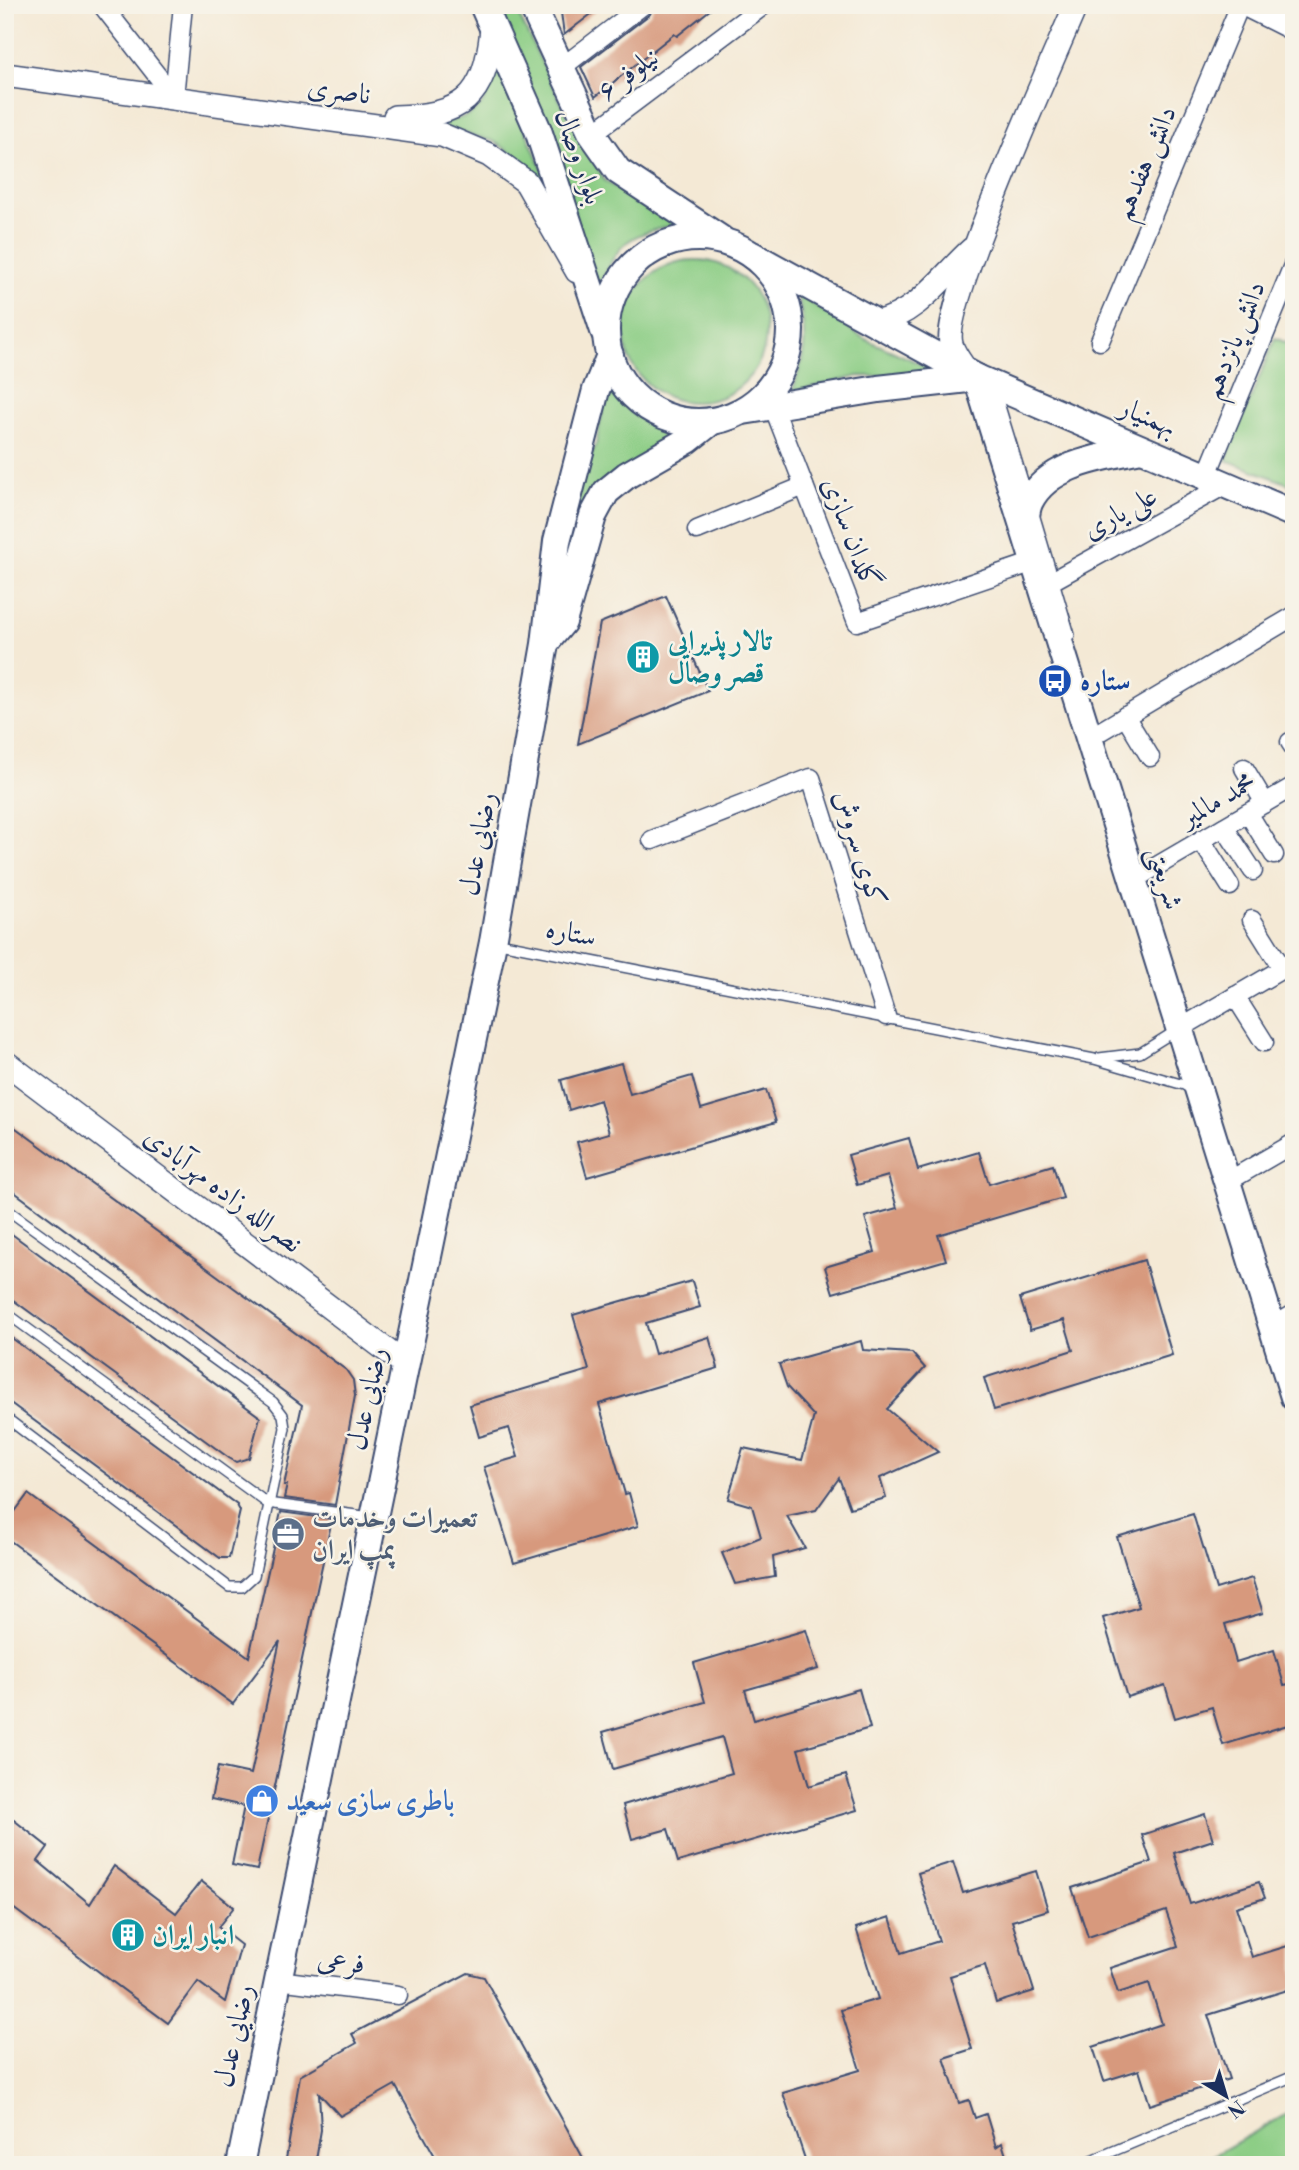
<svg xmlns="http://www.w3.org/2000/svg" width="1299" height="2170" viewBox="0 0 1299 2170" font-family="'Libre Bodoni',Amiri,serif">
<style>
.green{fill:#8ccd85;stroke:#547e72;stroke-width:2}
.building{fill:#d7997d}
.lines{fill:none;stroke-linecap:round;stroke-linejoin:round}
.service-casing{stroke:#3c4b70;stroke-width:12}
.minor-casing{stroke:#3c4b70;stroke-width:21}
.tertiary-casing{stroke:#3c4b70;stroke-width:26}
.secondary-casing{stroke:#3c4b70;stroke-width:30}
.service{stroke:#fff;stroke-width:9}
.minor{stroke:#fff;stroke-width:18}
.tertiary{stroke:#fff;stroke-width:23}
.secondary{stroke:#fff;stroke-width:26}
.labels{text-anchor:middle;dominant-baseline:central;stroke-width:5;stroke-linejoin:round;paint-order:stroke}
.street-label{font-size:28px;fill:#1b2f5e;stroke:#f7f3e8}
.culture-label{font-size:28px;font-weight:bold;fill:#0d838f;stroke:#f7f3e8;text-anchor:start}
.transit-label{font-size:28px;font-weight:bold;fill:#164399;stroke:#f7f3e8;text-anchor:start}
.service-label{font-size:28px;font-weight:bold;fill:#4e5e75;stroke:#f7f3e8;text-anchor:start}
.shop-label{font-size:28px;font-weight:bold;fill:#366cbe;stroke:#f7f3e8;text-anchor:start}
</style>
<rect width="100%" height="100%" fill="#f7f3e8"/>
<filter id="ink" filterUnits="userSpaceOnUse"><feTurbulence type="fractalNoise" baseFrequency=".0143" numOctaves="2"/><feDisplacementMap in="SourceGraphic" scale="14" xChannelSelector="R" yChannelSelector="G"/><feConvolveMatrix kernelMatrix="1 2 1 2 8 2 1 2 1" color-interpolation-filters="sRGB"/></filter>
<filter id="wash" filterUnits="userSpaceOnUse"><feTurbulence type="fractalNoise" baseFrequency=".00686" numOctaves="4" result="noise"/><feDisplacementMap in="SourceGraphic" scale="28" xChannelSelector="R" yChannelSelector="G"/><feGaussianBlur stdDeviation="1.57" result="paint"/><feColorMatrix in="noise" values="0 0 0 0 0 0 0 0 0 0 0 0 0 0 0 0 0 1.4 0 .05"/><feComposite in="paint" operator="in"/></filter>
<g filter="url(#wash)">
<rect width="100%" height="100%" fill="#f4e9d5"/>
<!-- green -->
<g class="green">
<path d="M496,5H514L569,119L605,181L675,225C623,236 619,243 598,290Z"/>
<path d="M494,58L553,194L524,161L493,141L431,124C482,117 488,107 494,58Z"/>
<circle cx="695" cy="331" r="71"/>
<path d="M797,293L865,339L950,377L859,376L792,392C808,349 807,336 797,293Z"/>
<path d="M1275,338L1294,346V486L1226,460Z"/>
<path d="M608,384C629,415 642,423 678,435L594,490L580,508L566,544L577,491L596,444Z"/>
<path d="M1294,2110V2165H1197Z"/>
</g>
<g id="blocks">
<!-- building -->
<g class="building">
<path d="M560,5H603L564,35Z"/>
<path d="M654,5H716L677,36L674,34L595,97L581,67L650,14Z"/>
<path d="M666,596L708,691L578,744L600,623Z"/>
<path d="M621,1063L630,1094L692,1076L701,1109L766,1090L776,1122L587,1177L577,1142L609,1133L600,1100L569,1110L561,1080Z"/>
<path d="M5,1120L346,1370L353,1380L355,1396L335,1505L284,1498L287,1485H284L302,1405L5,1185Z"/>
<path d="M909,1138L918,1170L979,1152L989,1184L1053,1165L1063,1198L938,1235L946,1260L833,1293L825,1267L875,1252L865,1217L897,1208L888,1176L857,1185L848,1155Z"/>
<path d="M5,1229L260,1417L249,1458L236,1462L229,1458L5,1294Z"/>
<path d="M1144,1260L1172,1355L994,1410L984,1378L1073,1350L1064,1320L1030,1330L1020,1298Z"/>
<path d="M692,1281L700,1307L646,1323L655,1354L709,1337L718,1368L599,1404L625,1494L629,1493L638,1526L514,1563L484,1467L518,1457L509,1428L479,1437L470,1405L589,1370L573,1315Z"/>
<path d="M5,1333L237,1505L240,1511L229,1558H220L5,1399Z"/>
<path d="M861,1341L863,1350L912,1353L925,1368L887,1409L938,1452L880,1478L886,1498L850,1508L839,1478L816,1510L787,1516L805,1548L773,1557L775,1577L735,1584L722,1553L761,1537L752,1506L728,1499L743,1448L802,1460L814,1416L787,1387L779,1364Z"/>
<path d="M28,1494L249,1657L281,1512L332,1519L257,1870L232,1865L244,1806L211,1799L218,1767L251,1774L280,1641L233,1704L5,1537V1525Z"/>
<path d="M1193,1514L1216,1589L1252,1578L1263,1613L1225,1624L1236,1662L1274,1650L1284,1685L1294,1683V1723L1223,1745L1212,1707L1175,1718L1165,1685L1127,1697L1103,1618L1139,1607L1117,1537Z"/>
<path d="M806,1630L818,1669L745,1690L754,1720L859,1689L870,1728L798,1749L809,1786L846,1775L857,1810L678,1862L668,1829L632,1839L623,1805L732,1773L722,1737L613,1769L603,1732L705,1702L694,1663Z"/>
<path d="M5,1813L48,1847L38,1861L90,1904L114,1866L176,1913L201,1881L234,1907L218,1927L241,1945L225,2002L198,1982L168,2023L5,1902Z"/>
<path d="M1205,1814L1213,1840L1174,1853L1190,1904L1259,1882L1265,1898L1236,1907L1252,1957L1294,1944V1988L1208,2015L1229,2079L1150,2105L1139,2070L1104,2081L1093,2047L1162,2024L1149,1983L1118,1993L1110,1968L1178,1946L1166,1911L1088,1937L1072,1888L1151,1862L1142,1835Z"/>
<path d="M953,1862L963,1893L1036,1871L1048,1910L1012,1921L1034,1991L996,2003L985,1965L950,1976L972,2049L944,2058L959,2103L969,2100L975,2118L986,2114L996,2147L1002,2143L1009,2165H807L783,2093L860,2070L841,2010L878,1999L856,1928L890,1917L901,1953L939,1941L918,1873Z"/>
<path d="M468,1973L484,1977L587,2165H440L395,2085L340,2116L319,2093L321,2130L315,2165H285L300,2076L357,2043L352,2034Z"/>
</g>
</g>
</g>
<g filter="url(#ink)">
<use href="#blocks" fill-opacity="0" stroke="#3c4b70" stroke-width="2"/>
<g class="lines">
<!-- service casing -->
<g class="service-casing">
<g id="service">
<path d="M995,390L1027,494"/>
<path d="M1035,517L1070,635"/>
<path d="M494,942L1094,1059L1184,1085L1192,1090"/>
<path d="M1099,1058L1140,1053L1177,1030"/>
<path d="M5,1208L273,1402L283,1415L285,1428L254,1576L242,1587H229L5,1417"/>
<path d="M5,1312L267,1503L371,1517"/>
<path d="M1080,2165L1294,2076"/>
</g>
</g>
<!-- minor casing -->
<g class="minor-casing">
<g id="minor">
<path d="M102,5L174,97"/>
<path d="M561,68L643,5"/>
<path d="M174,97L183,5"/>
<path d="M592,134L764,5"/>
<path d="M1100,341L1240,5"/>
<path d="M773,406L857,622L1034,562"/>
<path d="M1206,477L1294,263"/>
<path d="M697,530L804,486"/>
<path d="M1041,587L1225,485"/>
<path d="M1125,716L1150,757"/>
<path d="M1089,738L1294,616"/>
<path d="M1290,742L1294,748"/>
<path d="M1244,768L1265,803"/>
<path d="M1248,813L1274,855"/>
<path d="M1224,827L1253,871"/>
<path d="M652,840L811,778L886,1016"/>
<path d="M1201,840L1230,886"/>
<path d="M1133,880L1294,786"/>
<path d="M1252,920L1282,968"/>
<path d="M1235,996L1264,1042"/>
<path d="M1179,1029L1294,962"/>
<path d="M1227,1182L1294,1143"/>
<path d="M1272,1327L1294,1314"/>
<path d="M278,1980L398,1995"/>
</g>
</g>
<!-- tertiary casing -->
<g class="tertiary-casing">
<g id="tertiary">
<path d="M1246,5L1294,29"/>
<path d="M5,75L442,135L489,155L526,182L577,271"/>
<path d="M395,117C462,116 485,99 492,29"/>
<path d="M876,323C920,312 940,278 972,249"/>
<path d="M967,372C962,364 953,353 951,344C941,306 1054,57 1076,5"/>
<path d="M5,1062L406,1365"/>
</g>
</g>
<!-- secondary casing -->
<g class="secondary-casing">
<g id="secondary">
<path d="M483,5L538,130L604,331"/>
<path d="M532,5L592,134L618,171L721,239"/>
<circle cx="698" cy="330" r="92"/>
<path d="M752,255L977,378L1294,514"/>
<path d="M977,378L1294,1397"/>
<path d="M743,411L878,389L977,378"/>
<path d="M1024,528C1026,520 1026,508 1030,501C1049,463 1104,457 1141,449"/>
<path d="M548,640L563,622L593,516L606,492L627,475L688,440L712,421"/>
<path d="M240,2165L493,942L545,644L557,541L596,390L610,355"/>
</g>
</g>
<!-- service -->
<use href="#service" class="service"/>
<!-- minor -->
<use href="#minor" class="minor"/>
<!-- tertiary -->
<use href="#tertiary" class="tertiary"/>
<!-- secondary -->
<use href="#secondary" class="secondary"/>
</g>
</g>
<!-- icons -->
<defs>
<g id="building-disc" transform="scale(1.75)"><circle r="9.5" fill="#0f9aa8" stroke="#f7f3e8"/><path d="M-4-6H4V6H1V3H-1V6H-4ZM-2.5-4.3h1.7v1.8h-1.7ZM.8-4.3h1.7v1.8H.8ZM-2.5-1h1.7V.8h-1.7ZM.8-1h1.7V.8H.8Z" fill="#fff"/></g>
<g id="bus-disc" transform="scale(1.75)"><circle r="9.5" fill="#1a4fb4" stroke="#f7f3e8"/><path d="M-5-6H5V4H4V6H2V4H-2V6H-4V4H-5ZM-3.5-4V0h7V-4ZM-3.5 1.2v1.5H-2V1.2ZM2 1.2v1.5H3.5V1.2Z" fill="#fff"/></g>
<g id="office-disc" transform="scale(1.75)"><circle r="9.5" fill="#5c6f8a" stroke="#f7f3e8"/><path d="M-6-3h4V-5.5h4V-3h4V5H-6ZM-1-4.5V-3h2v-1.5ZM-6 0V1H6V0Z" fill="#fff"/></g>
<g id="shop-disc" transform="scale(1.75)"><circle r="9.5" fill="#3f7fe0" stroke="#f7f3e8"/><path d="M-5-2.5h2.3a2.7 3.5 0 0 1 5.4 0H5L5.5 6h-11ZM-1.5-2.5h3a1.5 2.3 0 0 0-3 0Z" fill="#fff"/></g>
</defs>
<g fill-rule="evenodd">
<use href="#building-disc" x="643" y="657"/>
<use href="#bus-disc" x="1055" y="681"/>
<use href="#office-disc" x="288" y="1534"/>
<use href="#shop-disc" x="262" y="1801"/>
<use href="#building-disc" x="128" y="1935"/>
</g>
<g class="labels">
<!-- street labels -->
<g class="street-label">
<text transform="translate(628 74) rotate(-37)">نیلوفر ۶</text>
<text transform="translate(339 91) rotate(8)">ناصری</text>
<text transform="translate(579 157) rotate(71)">بلوار وصال</text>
<text transform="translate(1145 163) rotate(-67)">دانش هفدهم</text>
<text transform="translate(1234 340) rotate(-68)">دانش پانزدهم</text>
<text transform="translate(1148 417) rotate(23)">بهمنیار</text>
<text transform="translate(1120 513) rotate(-29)">علی یاری</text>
<text transform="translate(851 533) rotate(69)">گلدان سازی</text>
<text transform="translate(1218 800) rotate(-30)">محمد مالمیر</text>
<text transform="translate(478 844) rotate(-80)">رضایی عدل</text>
<text transform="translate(860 848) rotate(73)">کوی سروش</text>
<text transform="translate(1165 878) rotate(73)">شریعتی</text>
<text transform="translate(571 933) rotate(11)">ستاره</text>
<text transform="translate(223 1190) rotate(37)">نصرالله زاده مهرآبادی</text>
<text transform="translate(367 1399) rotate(-78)">رضایی عدل</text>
<text transform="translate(341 1962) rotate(7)">فرعی</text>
<text transform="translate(234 2036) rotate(-78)">رضایی عدل</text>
</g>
<!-- culture labels -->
<g class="culture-label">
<text x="668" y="641">تالار پذیرایی<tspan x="668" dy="32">قصر وصال</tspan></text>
<text x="152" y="1935">انبار ایران</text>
</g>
<!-- transit labels -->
<g class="transit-label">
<text x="1080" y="681">ستاره</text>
</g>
<!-- service labels -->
<g class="service-label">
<text x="312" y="1518">تعمیرات وخدمات<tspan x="312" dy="32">پمپ ایران</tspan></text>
</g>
<!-- shop labels -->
<g class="shop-label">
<text x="286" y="1801">باطری سازی سعید</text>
</g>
</g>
<!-- margin -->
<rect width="1299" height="2170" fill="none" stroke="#f7f3e8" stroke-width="28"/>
<!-- north arrow -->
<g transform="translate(1226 2096) rotate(142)" stroke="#f7f3e8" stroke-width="5" paint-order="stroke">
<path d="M0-5L12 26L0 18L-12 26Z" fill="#1b2f5e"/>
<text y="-10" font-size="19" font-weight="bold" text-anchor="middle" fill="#1b2f5e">N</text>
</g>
</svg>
